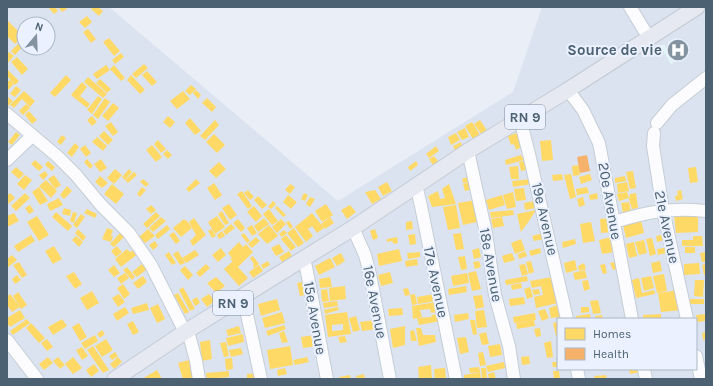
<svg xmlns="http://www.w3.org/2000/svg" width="713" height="386" viewBox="0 0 713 386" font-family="Karla,sans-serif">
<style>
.residential{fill:#dbe3f1;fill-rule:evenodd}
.medical{fill:#e1f4f6}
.homes{fill:#ffd966;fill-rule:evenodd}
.health{fill:#f6b26b}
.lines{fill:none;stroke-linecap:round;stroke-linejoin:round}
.minor-casing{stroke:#c5cdd5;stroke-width:14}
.major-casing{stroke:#c3cad2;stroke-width:17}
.minor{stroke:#fcfcfe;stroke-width:12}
.major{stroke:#e6e9f1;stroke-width:15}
.labels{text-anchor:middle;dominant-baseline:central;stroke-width:4;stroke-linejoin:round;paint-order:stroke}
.shield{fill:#ebf1fe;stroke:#7c8d9c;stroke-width:1}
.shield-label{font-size:14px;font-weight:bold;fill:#4c6272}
.poi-label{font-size:15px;font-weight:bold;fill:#4c6272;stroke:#ebf1fe;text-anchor:end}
.street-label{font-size:15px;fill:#4c6272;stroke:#ebf1fe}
</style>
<rect width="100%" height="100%" fill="#eaeef6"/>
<!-- residential -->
<path class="residential" d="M7,7H109L338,201L513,92L542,7H706V379H7ZM24,24H48V48H24ZM558,319H696V369H558Z"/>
<!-- medical -->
<path class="medical" d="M675,38L685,55L671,64L660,46L664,44L672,57L677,54L672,46H670L668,42Z"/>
<!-- homes -->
<g class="homes">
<path d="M48,7H55L58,11L54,14Z"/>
<path d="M58,7H65L67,9L62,12Z"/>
<path d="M93,7H98L103,11L99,16L91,9Z"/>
<path d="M87,16L92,22L85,28L79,22Z"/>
<path d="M8,21L23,36L15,44L7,36V22Z"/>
<path d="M88,29L96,39L91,43L83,32Z"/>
<path d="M109,38L120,51L114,56L103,42Z"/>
<path d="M21,41L24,45L15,55L11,51Z"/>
<path d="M9,52L14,56L7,64V55Z"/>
<path d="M121,53L124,57L115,64L112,60Z"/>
<path d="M17,57L28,69L22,75L11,62Z"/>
<path d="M144,64L148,68L136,78L132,74Z"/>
<path d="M106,65L110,70L97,79L93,74Z"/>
<path d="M114,65L125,78L121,81L110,69Z"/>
<path d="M7,69L19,81L15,85L7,76Z"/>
<path d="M147,71L157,82L152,86L142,75Z"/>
<path d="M66,75L71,80L55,97L50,93Z"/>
<path d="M131,75L145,90L140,94L127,80Z"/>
<path d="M88,77L107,94L103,98L84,82Z"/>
<path d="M100,79L111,89L107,93L96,83Z"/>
<path d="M10,80L14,84L7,91V82Z"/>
<path d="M82,82L87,87L77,100L71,95Z"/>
<path d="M191,85L196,89L190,95L185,91Z"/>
<path d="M16,86L21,90L15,97L10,94Z"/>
<path d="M196,90L201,95L198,99L193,93Z"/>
<path d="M24,91L35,101L30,107L22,99L14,108L10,105Z"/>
<path d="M183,91L190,99L177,109L170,101Z"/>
<path d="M80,96L90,104L87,108L77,100Z"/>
<path d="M98,96L102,99L92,114L87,110Z"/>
<path d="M8,97L13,101L8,106L7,105V98Z"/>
<path d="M105,98L110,102L98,119L93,115Z"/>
<path d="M207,98L216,107L212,112L202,103Z"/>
<path d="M113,103L119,108L108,121L102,116Z"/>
<path d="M26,104L30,108L23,115L19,111Z"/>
<path d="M29,111L37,120L32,124L25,115Z"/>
<path d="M92,116L97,122L92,126L87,120Z"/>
<path d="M168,116L175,122L170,128L163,122Z"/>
<path d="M190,118L201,131L195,135L185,123Z"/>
<path d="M215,120L219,125L205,140L200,136Z"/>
<path d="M480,120L488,132L482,135L474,124Z"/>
<path d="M111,122L118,132L113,136L105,126Z"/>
<path d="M472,122L480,135L473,139L465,126Z"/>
<path d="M465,128L469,137L462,140L457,132Z"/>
<path d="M104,131L113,140L108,145L99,136Z"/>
<path d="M16,132L20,135L12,145L8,142Z"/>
<path d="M456,133L460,140L451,145L448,137Z"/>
<path d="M517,133L521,147L516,150L514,144L511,145L508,136Z"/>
<path d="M214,134L225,145L217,153L206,142Z"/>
<path d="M62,135L66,138L61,145L57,142Z"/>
<path d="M97,137L107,146L103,151L92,142Z"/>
<path d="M158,140L166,149L161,153L154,144Z"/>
<path d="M551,140L553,160L542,161L540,141Z"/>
<path d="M461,142L462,146L455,150L453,146Z"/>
<path d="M75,143L79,147L72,157L67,153Z"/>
<path d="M85,145L91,153L86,157L80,149Z"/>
<path d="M152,145L162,157L156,162L146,150Z"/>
<path d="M436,146L439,151L429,158L426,154Z"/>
<path d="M167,150L172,155L168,159L163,154Z"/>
<path d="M521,155L524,160L506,165L505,160Z"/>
<path d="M434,156L438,161L433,165L429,159Z"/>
<path d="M87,159L93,166L90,169L84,162Z"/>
<path d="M101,159L107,168L100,172L94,164Z"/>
<path d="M35,160L43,167L39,171L31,164Z"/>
<path d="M48,161L55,167L52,171L45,165Z"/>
<path d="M416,161L418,165L410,171L408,167Z"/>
<path d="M524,161L526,170L521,171L519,162Z"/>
<path d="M219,162L226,169L216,178L209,171Z"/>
<path d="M579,165L580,175L573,176L572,166Z"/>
<path d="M518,166L519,179H511L509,167Z"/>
<path d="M16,167L24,174L19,179L11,172Z"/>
<path d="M696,167L698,182L690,183L688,168Z"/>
<path d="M115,169L122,175L114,184L107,178Z"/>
<path d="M129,169L132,172L125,180L122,177Z"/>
<path d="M45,171L48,175L43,180L39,175Z"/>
<path d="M633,171L636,188L630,189L626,172Z"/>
<path d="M134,172L137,175L128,183L125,180Z"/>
<path d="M562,174L563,180L553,181L552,175Z"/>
<path d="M571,174L576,197L570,199L564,175Z"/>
<path d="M590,174L592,180L581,184L579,177Z"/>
<path d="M25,175L32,180L24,190L17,184Z"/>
<path d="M54,175L61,185L55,189L48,179Z"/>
<path d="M100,176L108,183L102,188L95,182Z"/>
<path d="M625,176L626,181L615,183V178Z"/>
<path d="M468,177L470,181L463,183L462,179Z"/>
<path d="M143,179L149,184L146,187L140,182Z"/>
<path d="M196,179L200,183L189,192L186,189Z"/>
<path d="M532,179V184L513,187L512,181Z"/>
<path d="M46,180L57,191L51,198L39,186Z"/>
<path d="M471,181L474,189L465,191L463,184Z"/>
<path d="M387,182L392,191L383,196L378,187Z"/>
<path d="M627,182L629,191L618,193L617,184Z"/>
<path d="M214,183L222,195L215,200L207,188Z"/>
<path d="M112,184L124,194L116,204L104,194Z"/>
<path d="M290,184L295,187L290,194L285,190Z"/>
<path d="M449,184L456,204L432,207L428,196L438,191L440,199L445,198L442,189Z"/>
<path d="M67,186L72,191L64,199L60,195Z"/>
<path d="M39,187L48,201L40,205L32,192Z"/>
<path d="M142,187L146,190L140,197L137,194Z"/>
<path d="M587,187L589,193L577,195L576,189Z"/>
<path d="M524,188L526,200L516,201L514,189Z"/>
<path d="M248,190L254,197L250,200L244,193Z"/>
<path d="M375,190L381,199L372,204L365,192Z"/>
<path d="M681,190L683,199L676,201L675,196L678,195L677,191Z"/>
<path d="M242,191L252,206L248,209L237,194Z"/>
<path d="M513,192L516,207L507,209L503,195Z"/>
<path d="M627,192L629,198L619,201L617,194Z"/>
<path d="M10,193L15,198L7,205V196Z"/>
<path d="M25,193L30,198L16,211L11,206Z"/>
<path d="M304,193L308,195L305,201L301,199Z"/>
<path d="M597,193L598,199L590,200L589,195Z"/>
<path d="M636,193L638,208L632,209L629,199L630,194Z"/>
<path d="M288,195L297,202L291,209L283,202Z"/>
<path d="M502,195L505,205L489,210L486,200Z"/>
<path d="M258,196L267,205L262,209L254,200Z"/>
<path d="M310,197L315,199L310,207L306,204Z"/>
<path d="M583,197L585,205L579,207L577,199Z"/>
<path d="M59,198L63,205L50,211L47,204Z"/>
<path d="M476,200L481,221L463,225L458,203Z"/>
<path d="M273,201L276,204L271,209L268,207Z"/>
<path d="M535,201L536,208L525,210L524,203Z"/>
<path d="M629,202L631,211L623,213L621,203Z"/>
<path d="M229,204L237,215L230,220L222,208Z"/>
<path d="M326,204L333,215L322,222L315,211Z"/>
<path d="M30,205L34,211L29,214L25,208Z"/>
<path d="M151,205L156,210L151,214L146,209Z"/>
<path d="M350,205L356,212L347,219L341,210Z"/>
<path d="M456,205L460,228L448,230L443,207Z"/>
<path d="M254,206L262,216L256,222L247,212Z"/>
<path d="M277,206L286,215L283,217L275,208Z"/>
<path d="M64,208L71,210L70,216L62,214Z"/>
<path d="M87,209L97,214L95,218L84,213Z"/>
<path d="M269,209L278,221L272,225L263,214Z"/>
<path d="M513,210L514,215L491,218L490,212Z"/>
<path d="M536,210L529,221L521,232L517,214Z"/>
<path d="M222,211L229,223L225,225L218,214Z"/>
<path d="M56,212L72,226L68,231L52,217Z"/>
<path d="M73,212L77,213L74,223L70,221Z"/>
<path d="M156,212L160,216L147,228L143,224Z"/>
<path d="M14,213L19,221L7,227V216Z"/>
<path d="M312,213L324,228L317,233L312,226L308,229L313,236L306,242L295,227Z"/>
<path d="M81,214L85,217L77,228L73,225Z"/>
<path d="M674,215H698V232L676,233Z"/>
<path d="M37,216L49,235L39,241L27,222Z"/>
<path d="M217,216L225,227L215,234L208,222Z"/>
<path d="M161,217L166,221L153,232L149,228Z"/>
<path d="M330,217L334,223L325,229L321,224Z"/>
<path d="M502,217L504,226L493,228L491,219Z"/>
<path d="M194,218L206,235L193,246L190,241L196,235L189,222Z"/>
<path d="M264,218L269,224L258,232L254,226Z"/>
<path d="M611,218L612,232L601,233L600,219Z"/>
<path d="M184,219L188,222L192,228L181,237L173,228Z"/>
<path d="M238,219L245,228L241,232L233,223Z"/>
<path d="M281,219L286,224L277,233L272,227Z"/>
<path d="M641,220L644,233L626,238L623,225Z"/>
<path d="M289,221L293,227L290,229L286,222Z"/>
<path d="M412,221L413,229L406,230V222Z"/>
<path d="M591,222L595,241L583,243L580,224Z"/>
<path d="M231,224L235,228L226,235L223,231Z"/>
<path d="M167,225L170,229L158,239L155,235Z"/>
<path d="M252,225L257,233L252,236L247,228Z"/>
<path d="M269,225L278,236L267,244L258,234Z"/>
<path d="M107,228L113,230L111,236H113L111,242L102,239Z"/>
<path d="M294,228L304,243L298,247L287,233Z"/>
<path d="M78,229L86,237L83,241L75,233Z"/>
<path d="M148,229L155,236L145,243L139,237Z"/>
<path d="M211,229L216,236L212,238L208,231Z"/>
<path d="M375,229L378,238L373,240L370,231Z"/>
<path d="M284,230L287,233L282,237L279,234Z"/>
<path d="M222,231L225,236L219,239L217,235Z"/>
<path d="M174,232L180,241L176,244L169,235Z"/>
<path d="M120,233L124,237L114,247L110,244Z"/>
<path d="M244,233L250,241L247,243L241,235Z"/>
<path d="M461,233L464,249L456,250L453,234Z"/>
<path d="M543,233L545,239L534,241L532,236Z"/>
<path d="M415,234L416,244L410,245L408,235Z"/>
<path d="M667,234L668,239L657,242L656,236Z"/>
<path d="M31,235L35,241L18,252L14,246Z"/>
<path d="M286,235L296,247L291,251L281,239Z"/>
<path d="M76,236L83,242L79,247L72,240Z"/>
<path d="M693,236H702L703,246H682V240H693Z"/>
<path d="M256,237L260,241L252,248L248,244Z"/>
<path d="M397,237L398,243L394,244L392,241L387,242V239Z"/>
<path d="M611,237L614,252L602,254L599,240Z"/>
<path d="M652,238L656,254L650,256L646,239Z"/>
<path d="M521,239L525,250L515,254L511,243Z"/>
<path d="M575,239L576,244L563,248L562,242Z"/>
<path d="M644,240L647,253L639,255L635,242Z"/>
<path d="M155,241L158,246L153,250L149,245Z"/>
<path d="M239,242L243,247L239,251L246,244L253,252L238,267L248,278L239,286L224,269L233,261L230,259L232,258L228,253Z"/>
<path d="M634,242L637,256L629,258L626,244Z"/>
<path d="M279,244L284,252L276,256L271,248Z"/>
<path d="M54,246L62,259L53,264L45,251Z"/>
<path d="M117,246L122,252L116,257L111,251Z"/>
<path d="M670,247L671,252L658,255L657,249Z"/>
<rect x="685" y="247" width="10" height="6"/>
<path d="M136,248L139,253L121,267L115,259L127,249L130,252Z"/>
<path d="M221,248L226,255L218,262L212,255Z"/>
<path d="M479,248L481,257L474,259L472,250Z"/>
<path d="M540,248L541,253L531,256L529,251Z"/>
<path d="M399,249L402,261L379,266L377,254Z"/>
<path d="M195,250L199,255L186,263L182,258Z"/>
<path d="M178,251L185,263L180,265L173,254Z"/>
<path d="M289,251L292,256L282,262L279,257Z"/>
<path d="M525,251L527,256L519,259L518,254Z"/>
<path d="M169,252L176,263L172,265L165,255Z"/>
<path d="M420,252V257L408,259L407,253Z"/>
<path d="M706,252V262H702L700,253Z"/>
<path d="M341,253L345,261L337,266L332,258Z"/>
<path d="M512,253L515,260L504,263L502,256Z"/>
<path d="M12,255L17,260L7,268V259Z"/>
<path d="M253,256L259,264L254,268L253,265L254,264L250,258Z"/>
<path d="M465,256L467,269L461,270L458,257Z"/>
<path d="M330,258L335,267L319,275L315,266Z"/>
<path d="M417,259L418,265L406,267L405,261Z"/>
<path d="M575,260L577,270L566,273L564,263Z"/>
<path d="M268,261L270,265L263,269L261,265Z"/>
<path d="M479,261L481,267L475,269L473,262Z"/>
<path d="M531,261L534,272L529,274L526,262Z"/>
<path d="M660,261L662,271L653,273L651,263Z"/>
<path d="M19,262L27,275L22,278L13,265Z"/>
<path d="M615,262L617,269L613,270L610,263Z"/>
<path d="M584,263L586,269L579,271L578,266Z"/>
<path d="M699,263L700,274L684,275V264Z"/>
<path d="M142,264L147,269L137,277L132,272Z"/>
<path d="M206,264L210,268L200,277L196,273Z"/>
<path d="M525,264L528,274L522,276L519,265Z"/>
<path d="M605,264L607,273L603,274L600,265Z"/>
<path d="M706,264V274L704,275L702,265Z"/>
<path d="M114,265L120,273L114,277L108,270Z"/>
<path d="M259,265L263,271L253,278L249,272Z"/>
<path d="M185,266L193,275L188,280L180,270Z"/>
<path d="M127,267L135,277L132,280L123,270Z"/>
<path d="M585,270L587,278L575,280L573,273Z"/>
<path d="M476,271L481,289L472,291L468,273Z"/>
<path d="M74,272L82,284L75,289L66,276Z"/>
<path d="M390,272L393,283L381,286L378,275Z"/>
<path d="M125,273L129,278L121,284L117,278Z"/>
<path d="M467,273L469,283L453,286L451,276Z"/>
<path d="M664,274L667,291L657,293L653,276Z"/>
<path d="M17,275L21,280L15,284L12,279Z"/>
<path d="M143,276L147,282L138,289L133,283Z"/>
<path d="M527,276L528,281L506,285L505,280Z"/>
<path d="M651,276L654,288L644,291L641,278Z"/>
<path d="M216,277L225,286L216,293L207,283Z"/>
<path d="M330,277L332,287L320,288L319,279Z"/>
<path d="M552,277L558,303L536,308L534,297L543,295L541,286L532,288L530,281Z"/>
<path d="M639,278L642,293L654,290L655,294L636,298L632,280Z"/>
<path d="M588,280L590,289L584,291L582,281Z"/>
<path d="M695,280H704L703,297L694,296Z"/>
<path d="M306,281L309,294L300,296L297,283Z"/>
<path d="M521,283L522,288L512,290L511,285Z"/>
<path d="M123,284L130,294L124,299L117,288Z"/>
<path d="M345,286L346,299L330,301L329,288Z"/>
<path d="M466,286L467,292L449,295L448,289Z"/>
<path d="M183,287L195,309L190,311L179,290Z"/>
<path d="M530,287L533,297L527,299L524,289Z"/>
<path d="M408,288L410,295L405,296L403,289Z"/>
<path d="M327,289L329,301L322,302L321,290Z"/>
<path d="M539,289L540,294L534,295L532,290Z"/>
<path d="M680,290L683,310L661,312L658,293Z"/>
<path d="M92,291L99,303L87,310L80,298Z"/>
<path d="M18,292L27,305L21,309L13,296Z"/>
<path d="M178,293L189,312L185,314L174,295Z"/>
<path d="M10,294L20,307L12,312L7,305V297Z"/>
<path d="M119,294L125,302L118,307L112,298Z"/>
<path d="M209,294L215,301L207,307L201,299Z"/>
<path d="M415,294L417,304L412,305L410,295Z"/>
<path d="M435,294L436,301L418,304L417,297Z"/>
<path d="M482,295L484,307L476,309L473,296Z"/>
<path d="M197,297L200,303L195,306L192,300Z"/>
<path d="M524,297L525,304L510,306L509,299Z"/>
<path d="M277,299L280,310L261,316L258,304Z"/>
<path d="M690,299H704V304H689Z"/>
<path d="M598,300L601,313L593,314L590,301Z"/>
<path d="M337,301L338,306L324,308L323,303Z"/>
<path d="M436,302L438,312L431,313L430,309L420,310L422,317L413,319L412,306Z"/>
<path d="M147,303L149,310L133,314L131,308Z"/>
<path d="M158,304L165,319L157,323L150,308Z"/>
<path d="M558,305L560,317L551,318L549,308Z"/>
<path d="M125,307L129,313L117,321L113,314Z"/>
<path d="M338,307L339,310L325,314L324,310Z"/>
<path d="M581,307H589V312L581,313Z"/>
<path d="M402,308L403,315L389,316L388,309Z"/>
<path d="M545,309L549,318L542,321L538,311Z"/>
<path d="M20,310L25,318L10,327L7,323V318Z"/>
<path d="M484,310L487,327L477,328L475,311Z"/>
<path d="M282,312L285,323L265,328L262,318Z"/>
<path d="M347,312L351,334L328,337L325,315ZM343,324V330L332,331V325Z"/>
<path d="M440,313L441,321L419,325L417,318L431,317L432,315Z"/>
<path d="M468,313L469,319L455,322L454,315Z"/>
<path d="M535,313L536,320L514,323L513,317Z"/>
<path d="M590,314L591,319H576V316Z"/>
<path d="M661,314V319H643V315Z"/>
<path d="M706,314V321L697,322L696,315Z"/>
<path d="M602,315L603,319H596L595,316Z"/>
<path d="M356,316L360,330L353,332L349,318Z"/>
<path d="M27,319L30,323L13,335L10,331Z"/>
<path d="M62,319L67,326L53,335L48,327Z"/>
<path d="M375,320L376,329L362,331L360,322Z"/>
<path d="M470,320H475L477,334L473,335Z"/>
<path d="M534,320L535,326L517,329L516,323Z"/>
<path d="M133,321L139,332L133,335L127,324Z"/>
<path d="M558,322V336H556L553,323Z"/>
<path d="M31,323L45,338L39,343L26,328Z"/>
<path d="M79,323L87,337L80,341L72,327Z"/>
<path d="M284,325L286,329L268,336L266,331Z"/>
<path d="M239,326L241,333L228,336L226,330Z"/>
<path d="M405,326V345L393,348L390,329Z"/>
<path d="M416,328H421L423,335H435L436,342L419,346Z"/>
<path d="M540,328L541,336L536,337L534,329Z"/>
<path d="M102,330L105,334L100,338L97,334Z"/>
<path d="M414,330L417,341H411L410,331Z"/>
<path d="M284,331L288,342L282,343L279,333Z"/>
<path d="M486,332L489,344L482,345L479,334Z"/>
<path d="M706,332V339L703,340L702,333Z"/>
<path d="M243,334L244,342L228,346L226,338Z"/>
<path d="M95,335L98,341L85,349L81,343Z"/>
<path d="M315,335L317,346L303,348L301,337Z"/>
<path d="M345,336L347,342L340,343L338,337Z"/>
<path d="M466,337L469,352L460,354L457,338Z"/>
<path d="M47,339L53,347L47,351L41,343Z"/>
<path d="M106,339L113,350L102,357L95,346Z"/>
<path d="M210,340L212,359L202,361L200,342Z"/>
<path d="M551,341L553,357L547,358L544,343Z"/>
<path d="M226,342L229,356L224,357L220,343Z"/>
<path d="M500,344L502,355L490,357L488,346Z"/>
<path d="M93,346L109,370L103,373L87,350Z"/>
<path d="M290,346L293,365L270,369L267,350Z"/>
<path d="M82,347L88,356L82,360L76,350Z"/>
<path d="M241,348L243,354L231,357L229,350Z"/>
<path d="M115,352L118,356L112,360L109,356Z"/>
<path d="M483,352L486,365L480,366L478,353Z"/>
<path d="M529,356L530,364L522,365L521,357Z"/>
<path d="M48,357L53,363L44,370L39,364Z"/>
<path d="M58,357L65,365L60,369L53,361Z"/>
<path d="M73,357L82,368L73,374L65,364Z"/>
<path d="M118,357L122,362L114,369L110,364Z"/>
<path d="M307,357L309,362L295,365L293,360Z"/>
<path d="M232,358L233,369L226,370L225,359Z"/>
<path d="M189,360L195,379H183L178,363Z"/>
<path d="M504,362L505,368L488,372L486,366Z"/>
<path d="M552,362H558V367H553Z"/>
<path d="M94,364L99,371L91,377L86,370Z"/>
<path d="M431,365L432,379H419L418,367Z"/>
<path d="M479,367L480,372L470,373L469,368Z"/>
<path d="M285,368L287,374L278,376L277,370Z"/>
<path d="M445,368L446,379H435L434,369Z"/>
<path d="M481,368H486L487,379H482Z"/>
<path d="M629,369H640L641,372L630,374Z"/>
<path d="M157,370L162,379H142Z"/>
<path d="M229,371V377L207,379L206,373Z"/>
<path d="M553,371H559L560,379H554Z"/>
<path d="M480,372L481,379H464V375Z"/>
<path d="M494,372L496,379H489L488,374Z"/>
<path d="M258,373L259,379H247V374Z"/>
<path d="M364,374L365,379H357L356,376Z"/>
<path d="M350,375L351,379H340L339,377Z"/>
<path d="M606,375L607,379H595L594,376Z"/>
</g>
<!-- health -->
<path class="health" d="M587,155L590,171L580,173L577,157Z"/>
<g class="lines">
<!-- minor casing -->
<g class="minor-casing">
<g id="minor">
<path d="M630,7L649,38"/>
<path d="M568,90L583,110L599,143L632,319"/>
<path d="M7,114L57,156L76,175L101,205L129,233L151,265L185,332"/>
<path d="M520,119L529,154L567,319"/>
<path d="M657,123L672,105L706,78"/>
<path d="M654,133L653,146L663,210L687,319"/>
<path d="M468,151L486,233L495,295L509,346L514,379"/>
<path d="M7,160L32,136"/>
<path d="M416,185L421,206L456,379"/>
<path d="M614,222C647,212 671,207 706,211"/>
<path d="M353,228L365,255L370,274L390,379"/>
<path d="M304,258C313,298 319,339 327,379"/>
<path d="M243,296L261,379"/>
<path d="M188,331L196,361L199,379"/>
<path d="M7,340L37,379"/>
<path d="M696,356L701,379"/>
<path d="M577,369L579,379"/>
<path d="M644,369L646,379"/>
</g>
</g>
<!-- major casing -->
<g class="major-casing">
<path id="major" d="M115,379L185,332L353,228L468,151L568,90L697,7"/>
</g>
<!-- minor -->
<use href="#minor" class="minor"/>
<!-- major -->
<use href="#major" class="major"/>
</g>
<!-- icons -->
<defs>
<g id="hospital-disc" transform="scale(1.15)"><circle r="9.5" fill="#8393a0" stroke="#ebf1fe"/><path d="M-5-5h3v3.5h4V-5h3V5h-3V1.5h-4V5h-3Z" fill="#fff"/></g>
</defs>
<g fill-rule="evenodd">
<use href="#hospital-disc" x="678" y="50"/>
</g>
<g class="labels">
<!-- shield labels -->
<g class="shield">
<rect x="505" y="105" width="40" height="24" rx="3"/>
<rect x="213" y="291" width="40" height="24" rx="3"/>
</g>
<g class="shield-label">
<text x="525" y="117">RN 9</text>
<text x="233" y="303">RN 9</text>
</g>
<!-- poi labels -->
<g class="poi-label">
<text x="662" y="50">Source de vie</text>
</g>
<!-- street labels -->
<g class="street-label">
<text transform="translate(610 201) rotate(80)">20e Avenue</text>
<text transform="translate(545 219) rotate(77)">19e Avenue</text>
<text transform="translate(667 227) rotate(78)">21e Avenue</text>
<text transform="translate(491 265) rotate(80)">18e Avenue</text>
<text transform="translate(436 282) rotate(78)">17e Avenue</text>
<text transform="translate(375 302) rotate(79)">16e Avenue</text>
<text transform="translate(315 318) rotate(80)">15e Avenue</text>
</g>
</g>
<!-- border -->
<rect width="713" height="386" fill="none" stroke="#4c6272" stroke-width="16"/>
<!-- legend -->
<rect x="557" y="318" width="140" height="52" fill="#ebf1fe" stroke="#abb8c6"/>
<rect x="565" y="328" width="20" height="12" fill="#ffd966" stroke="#abb8c6"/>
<text x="593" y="338" font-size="12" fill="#4c6272">Homes</text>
<rect x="565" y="348" width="20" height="12" fill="#f6b26b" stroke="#abb8c6"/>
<text x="593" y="358" font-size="12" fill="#4c6272">Health</text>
<!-- north arrow -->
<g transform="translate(36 36) rotate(19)"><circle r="19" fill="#ebf1fe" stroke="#abb8c6"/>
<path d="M0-3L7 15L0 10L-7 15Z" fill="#8393a0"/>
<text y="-6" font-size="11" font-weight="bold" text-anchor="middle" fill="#4c6272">N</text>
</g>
</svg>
